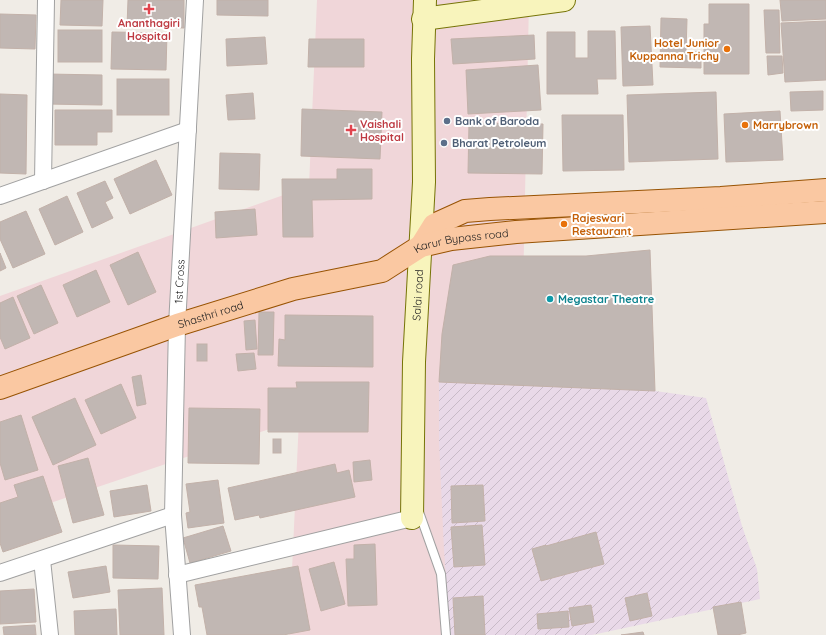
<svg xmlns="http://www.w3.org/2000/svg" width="826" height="635" viewBox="0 0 826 635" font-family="Quicksand,sans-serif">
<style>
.commercial{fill:#f0d6d9}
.industrial{fill:url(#industrial-furrows)}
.building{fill:#c1b7b3;stroke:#c2b1a9}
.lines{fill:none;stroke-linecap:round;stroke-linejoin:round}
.lane-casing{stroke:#a1a1a1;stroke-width:10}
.street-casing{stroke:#a1a1a1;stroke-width:18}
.secondary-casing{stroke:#767407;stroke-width:24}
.primary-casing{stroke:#985303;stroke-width:24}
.lane{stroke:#fff;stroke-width:8}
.street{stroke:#fff;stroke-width:16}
.secondary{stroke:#f8f4bc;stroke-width:22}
.primary{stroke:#fac8a2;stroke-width:22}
.health-dot{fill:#e0444e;stroke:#fff;stroke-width:1.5}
.food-dot{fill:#e8710a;stroke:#fff;stroke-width:1.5}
.service-dot{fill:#5c6f8a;stroke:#fff;stroke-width:1.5}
.culture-dot{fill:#0f9aa8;stroke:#fff;stroke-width:1.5}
.labels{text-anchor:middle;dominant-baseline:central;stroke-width:4;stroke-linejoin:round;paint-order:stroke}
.health-label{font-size:11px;font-weight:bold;fill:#be3a42;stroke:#fff}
.food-label{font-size:11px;font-weight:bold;fill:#c56008;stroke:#fff;text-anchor:start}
.service-label{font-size:11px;font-weight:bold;fill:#4e5e75;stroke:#fff;text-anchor:start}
.street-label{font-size:11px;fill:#202020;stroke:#fff}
.culture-label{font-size:11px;font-weight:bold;fill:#0d838f;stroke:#fff;text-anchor:start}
</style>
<defs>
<pattern id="industrial-furrows" width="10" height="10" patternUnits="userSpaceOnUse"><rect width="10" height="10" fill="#e9d9e8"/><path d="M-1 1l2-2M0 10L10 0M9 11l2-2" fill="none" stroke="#c8bac7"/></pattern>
</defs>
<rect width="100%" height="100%" fill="#f0ece6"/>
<!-- commercial -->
<path class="commercial" d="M317,0H529L516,635H289L299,419L0,520V296L309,186Z"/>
<!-- industrial -->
<path class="industrial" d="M439,382L655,391L706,398L742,526L757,569L760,599L592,635H450L444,550L439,442Z"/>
<!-- building -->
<g class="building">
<path d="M61,0H103L102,26L60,25Z"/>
<path d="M128,0H184V28L127,26Z"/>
<path d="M217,0H268V16L217,15Z"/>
<path d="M780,0H826V19L782,21Z"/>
<path d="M709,4H749V74H704V24H709Z"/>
<path d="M764,10H779L780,53H766Z"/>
<path d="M0,14L36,15L35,49L0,48Z"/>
<path d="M661,18L687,19L686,52H701V68L660,67Z"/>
<path d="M826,21V80L785,82L781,23Z"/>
<path d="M650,26L653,85L623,86L621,27Z"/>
<rect x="58" y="30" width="44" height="32"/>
<path d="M588,31H615L616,79H597L598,94H547V32H575V58H588Z"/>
<path d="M112,32L167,33L166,70L111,69Z"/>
<path d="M534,35L535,59L453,64L451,39Z"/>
<path d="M265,37L267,64L227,66L226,39Z"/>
<path d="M309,39H364V67H308Z"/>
<path d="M767,56H782L783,73L768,75Z"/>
<path d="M538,65L541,110L468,114L466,70Z"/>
<path d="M47,74L102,75V105L47,104Z"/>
<rect x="117" y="79" width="52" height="36"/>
<path d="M823,91V110L791,111L790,92Z"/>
<path d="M716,92L718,159L629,162L627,95Z"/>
<path d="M253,93L255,119L228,120L226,95Z"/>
<path d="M0,94L27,95L26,174L0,173Z"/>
<path d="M302,109L382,112L380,159L301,156Z"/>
<path d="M55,110H112V132H97V145H55Z"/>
<path d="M780,111L783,160L726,162L724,114Z"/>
<path d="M562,115H623L624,170L563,171Z"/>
<path d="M469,123L543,124L542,174L468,173Z"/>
<path d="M220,153L260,154L259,190L219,189Z"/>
<path d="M156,160L172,195L130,214L114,179Z"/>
<path d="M337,169H372V199L312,200L313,237H283L282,179H337Z"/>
<path d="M105,181L113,198L105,202L113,218L92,228L77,193Z"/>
<path d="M67,196L83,232L55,245L39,209Z"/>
<path d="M255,209L257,235L216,238L215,212Z"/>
<path d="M26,211L45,254L13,268L0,239V222Z"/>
<path d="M650,250L655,391L439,382L442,334L453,265L490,256H586Z"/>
<path d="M138,252L156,292L128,305L110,265Z"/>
<path d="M0,253L6,268L0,271Z"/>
<path d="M96,270L110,302L77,317L63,285Z"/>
<path d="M41,285L58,323L34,334L17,296Z"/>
<path d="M13,297L30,338L5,349L0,337V303Z"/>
<path d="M259,312H274L273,355H258Z"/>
<path d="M285,315L373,316V367L278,366L279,339L285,340Z"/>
<path d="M255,320L257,349L246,350L244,321Z"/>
<rect x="197" y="344" width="10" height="17"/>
<path d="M254,353L256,369L238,371L236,354Z"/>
<path d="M141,375L146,404L137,406L132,377Z"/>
<path d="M296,382H369L368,432H268V388H297Z"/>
<path d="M121,384L136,418L101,434L85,400Z"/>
<path d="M75,398L96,445L53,465L32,417Z"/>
<path d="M189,408L260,409L259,464L188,463Z"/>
<path d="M21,415L38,470L5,480L0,463V422Z"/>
<rect x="273" y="439" width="8" height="14"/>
<path d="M88,458L104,515L73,523L58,466Z"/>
<path d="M370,460L372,480L354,482L353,462Z"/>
<path d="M335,464L337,473L349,470L355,497L260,518L259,515L235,520L228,488Z"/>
<path d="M43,476L62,532L3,552L0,543V503L18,497L14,485Z"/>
<path d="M218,480L224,523L188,528L186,513L190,512L186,484Z"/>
<path d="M147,485L151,511L114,517L110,491Z"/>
<path d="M483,485L485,521L452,523L451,486Z"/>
<path d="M482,525L485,565L454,567L451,527Z"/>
<path d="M223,526L231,551L190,563L183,538Z"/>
<path d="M596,532L604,564L541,581L532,549L546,545V546Z"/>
<path d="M375,544L377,605L348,606L346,559H354V545Z"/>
<path d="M113,545L159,546L158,579L113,578Z"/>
<path d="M334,562L345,604L321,611L309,569Z"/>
<path d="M106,566L110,592L73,598L68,572Z"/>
<path d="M298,566L310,630L283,635H207L202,607H199L195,585Z"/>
<path d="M162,588L164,635H120L118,590Z"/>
<path d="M34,589L36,622L0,624V591Z"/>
<path d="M647,593L652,616L630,621L625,598Z"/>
<path d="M483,596L485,635H455L453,598Z"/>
<path d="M741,602L746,633L737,635H718L713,607Z"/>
<path d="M591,605L594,622L572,626L569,608Z"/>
<path d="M116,609L117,635H75L74,611Z"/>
<path d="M568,611L569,627L538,629L537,614Z"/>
<path d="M35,625L36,635H4L3,627Z"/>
<path d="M643,632L644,635H621Z"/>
</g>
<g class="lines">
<!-- lane casing -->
<g class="lane-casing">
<path id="lane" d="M419,512L441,574L446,635"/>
</g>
<!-- street casing -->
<g class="street-casing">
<g id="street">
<path d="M43,181L46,0"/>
<path d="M0,196L188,130"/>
<path d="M42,560L50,635"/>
<path d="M0,573L173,515"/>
<path d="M177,575L412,518"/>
<path id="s1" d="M182,635L173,515L177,325L195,0"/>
</g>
</g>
<!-- secondary casing -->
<g class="secondary-casing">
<g id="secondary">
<path d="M423,19L564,0"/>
<path id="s2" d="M412,518L414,362L424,182L423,59L425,0"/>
</g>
</g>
<!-- primary casing -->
<g class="primary-casing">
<g id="primary">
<path d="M421,246L434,225L465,211L490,209L721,198L826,190"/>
<path id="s3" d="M0,388L177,325L293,289L382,271L421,246L451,239L516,232L826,212"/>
</g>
</g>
<!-- lane -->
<use href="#lane" class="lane"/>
<!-- street -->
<use href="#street" class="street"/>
<!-- secondary -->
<use href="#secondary" class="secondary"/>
<!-- primary -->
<use href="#primary" class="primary"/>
</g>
<!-- markers -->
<g class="health-dot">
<path d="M147 3h4v4h4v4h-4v4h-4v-4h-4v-4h4z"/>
<path d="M349 124h4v4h4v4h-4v4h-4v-4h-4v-4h4z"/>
</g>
<g class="food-dot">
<circle cx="727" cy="49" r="4"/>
<circle cx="745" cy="125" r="4"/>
<circle cx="564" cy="224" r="4"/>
</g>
<g class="service-dot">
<circle cx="447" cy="121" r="4"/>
<circle cx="444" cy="143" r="4"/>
</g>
<circle class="culture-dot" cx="550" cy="299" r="4"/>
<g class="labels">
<!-- health labels -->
<g class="health-label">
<text x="149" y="23">Ananthagiri<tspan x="149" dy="13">Hospital</tspan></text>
<text x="360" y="124" text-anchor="start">Vaishali<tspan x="360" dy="13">Hospital</tspan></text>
</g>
<!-- food labels -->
<g class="food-label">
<text x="719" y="43" text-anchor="end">Hotel Junior<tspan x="719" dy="13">Kuppanna Trichy</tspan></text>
<text x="753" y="125">Marrybrown</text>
<text x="572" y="218">Rajeswari<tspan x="572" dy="13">Restaurant</tspan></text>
</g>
<!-- service labels -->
<g class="service-label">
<text x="455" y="121">Bank of Baroda</text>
<text x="452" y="143">Bharat Petroleum</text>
</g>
<!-- street labels -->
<g class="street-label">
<text stroke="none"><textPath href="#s3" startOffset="487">Karur Bypass road</textPath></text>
<text stroke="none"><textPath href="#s1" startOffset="354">1st Cross</textPath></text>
<text stroke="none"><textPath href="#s2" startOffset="223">Salai road</textPath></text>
<text stroke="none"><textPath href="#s3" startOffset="223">Shasthri road</textPath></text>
</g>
<!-- culture labels -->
<g class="culture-label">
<text x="558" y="299">Megastar Theatre</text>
</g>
</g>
</svg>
